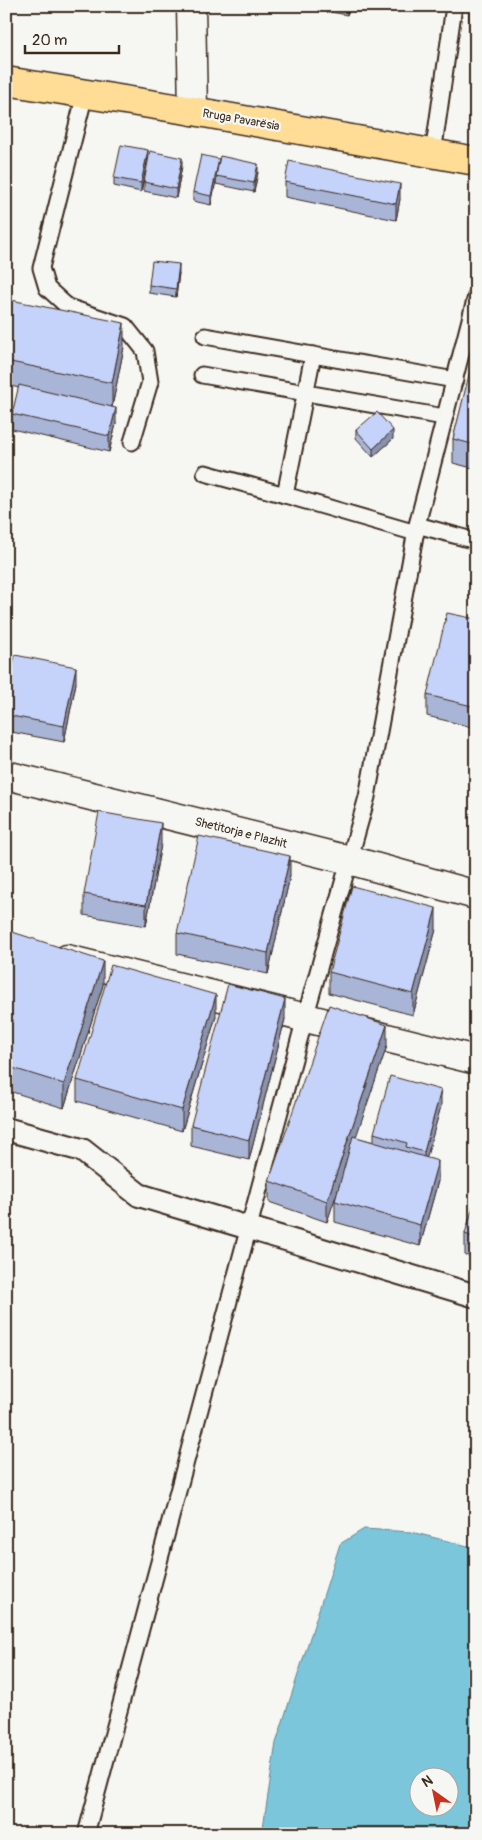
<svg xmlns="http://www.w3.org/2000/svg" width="482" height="1840" viewBox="0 0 482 1840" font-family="Pangolin,sans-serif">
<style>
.water{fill:#7bc6db;stroke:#61888f;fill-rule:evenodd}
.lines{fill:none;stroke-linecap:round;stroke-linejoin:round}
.service-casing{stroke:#3b2a1e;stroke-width:19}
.pedestrian-casing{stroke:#3b2a1e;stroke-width:26}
.minor-casing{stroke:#3b2a1e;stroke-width:31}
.primary-casing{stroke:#3b2a1e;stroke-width:31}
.service{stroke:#f6f6f2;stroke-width:15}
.pedestrian{stroke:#f6f6f2;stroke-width:22}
.minor{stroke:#f6f6f2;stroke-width:28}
.primary{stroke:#ffdd96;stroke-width:28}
.wall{fill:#a9b5d6;stroke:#3b2a1e}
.shaded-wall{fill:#8a93ae;stroke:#3b2a1e}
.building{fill:#c5d2f9;stroke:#3b2a1e}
.labels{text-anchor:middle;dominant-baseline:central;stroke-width:4.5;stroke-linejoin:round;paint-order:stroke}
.street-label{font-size:12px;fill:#3b2a1e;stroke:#f6f6f2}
</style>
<rect width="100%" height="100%" fill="#f6f6f2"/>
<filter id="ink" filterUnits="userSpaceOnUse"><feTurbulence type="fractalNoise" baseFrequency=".02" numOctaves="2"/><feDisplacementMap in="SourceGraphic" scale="10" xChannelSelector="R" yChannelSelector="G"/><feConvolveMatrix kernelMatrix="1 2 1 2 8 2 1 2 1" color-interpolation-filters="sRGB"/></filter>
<g filter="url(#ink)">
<!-- water -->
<path class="water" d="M364,1529L411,1532L476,1548V1834H262L276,1743L340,1544ZM420,1778H450V1808H420Z"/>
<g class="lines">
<!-- service casing -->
<g class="service-casing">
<g id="service">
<path d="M85,94L41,268L47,288L68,307L125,326L145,351L150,382L132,442"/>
<path d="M433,154L454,6"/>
<path d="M476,296L417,525L476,541"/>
<path d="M205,336L455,380"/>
<path d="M313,355L285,495L416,533"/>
<path d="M202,375L444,417"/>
<path d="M205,473L285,495"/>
<path d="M86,1834L305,1018L367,797L417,525"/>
</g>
</g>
<!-- pedestrian casing -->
<g class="pedestrian-casing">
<path id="pedestrian" d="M6,1129L82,1150L139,1195L476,1296"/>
</g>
<!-- minor casing -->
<g class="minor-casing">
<g id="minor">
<path d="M191,6L193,111"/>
<path d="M6,775L349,860L476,895"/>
<path d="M67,959L476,1060"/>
</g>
</g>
<!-- primary casing -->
<g class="primary-casing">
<path id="primary" d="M6,81L193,111L476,161"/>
</g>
<!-- service -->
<use href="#service" class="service"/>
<!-- pedestrian -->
<use href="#pedestrian" class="pedestrian"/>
<!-- minor -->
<use href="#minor" class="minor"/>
<!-- primary -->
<use href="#primary" class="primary"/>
</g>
<!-- wall -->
<g class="wall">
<path d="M300,6H349L347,15Z"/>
<path d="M393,6H430L429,11Z"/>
<path d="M476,6V66L473,65V41L474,36L469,35V11Z"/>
<path d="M148,158L141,192L114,186V178Z"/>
<path d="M219,164L258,172L254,192L216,184V179L211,205L193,201V192Z"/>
<path d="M182,166L176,198L144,191V182Z"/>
<path d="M285,182L400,199L396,220L285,197Z"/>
<path d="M179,273L176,297L149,293V285Z"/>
<path d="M6,299L124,347L112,407L116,424L109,452L12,429V414L19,388L11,386V402L6,424Z"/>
<path d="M476,342V469L453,463V439L475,355V346Z"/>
<path d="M356,430L393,439L373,457L356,438Z"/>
<path d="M476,619V728L427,716V695Z"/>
<path d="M76,683L64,742L6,731V700Z"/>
<path d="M161,844L146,926L84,915V894Z"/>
<path d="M290,876L268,974L177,954V933Z"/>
<path d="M436,929L413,1015L329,993V972Z"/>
<path d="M6,930L103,985L64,1108L6,1090Z"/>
<path d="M216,1016L182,1131L77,1101V1080Z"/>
<path d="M285,1019L249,1160L191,1146V1125Z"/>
<path d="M387,1046L355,1137L374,1142V1133L441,1106L426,1157L438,1181L420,1246L335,1222V1201L341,1178L327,1222L269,1202V1181Z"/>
<path d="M476,1197V1258L465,1255V1234Z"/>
</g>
<!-- shaded-wall -->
<g class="shaded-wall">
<path d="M347,6H349L347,15Z"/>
<path d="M148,150V158L141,192V183Z"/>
<path d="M182,158V166L176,198V189Z"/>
<path d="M219,159V167L211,205V196Z"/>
<path d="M258,164V172L254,192V183Z"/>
<path d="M400,184V199L396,220V204Z"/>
<path d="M179,264V273L176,297V289Z"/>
<path d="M124,323V347L112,407V383Z"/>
<path d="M11,381V402L6,424V403Z"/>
<path d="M116,408V424L109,452V436Z"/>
<path d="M393,430V439L373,457V449Z"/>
<path d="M76,667V683L64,742V726Z"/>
<path d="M161,823V844L146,926V905Z"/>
<path d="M290,856V876L268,974V953Z"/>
<path d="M436,908V929L413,1015V994Z"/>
<path d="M103,961V985L64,1108V1084Z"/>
<path d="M216,995V1016L182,1131V1110Z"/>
<path d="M285,999V1019L249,1160V1140Z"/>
<path d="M387,1025V1046L327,1222V1201Z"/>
<path d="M441,1090V1106L424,1167V1152Z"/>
<path d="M438,1161V1181L420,1246V1225Z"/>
</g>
<!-- building -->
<g class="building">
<path d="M470,6H476V12L469,11Z"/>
<path d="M476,24V42L473,41Z"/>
<path d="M121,145L148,150L141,183L114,178Z"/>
<path d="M150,151L182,158L176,189L144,182Z"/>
<path d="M201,155L219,159L211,196L193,192Z"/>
<path d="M220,156L258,164L254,183L216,176Z"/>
<path d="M289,161L400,184L396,204L285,182Z"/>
<path d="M152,261L179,264L176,289L149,285Z"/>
<path d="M6,299L124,323L112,383L6,361Z"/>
<path d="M475,351H476V445L453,439Z"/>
<path d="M6,380L11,381L6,403Z"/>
<path d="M19,385L116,408L109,436L12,414Z"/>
<path d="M377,412L393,430L373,449L356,430Z"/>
<path d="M447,613L476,619V707L427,695Z"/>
<path d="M15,655L76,667L64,726L6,715V700Z"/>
<path d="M99,812L161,823L146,905L84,894Z"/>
<path d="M199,836L290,856L268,953L177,933Z"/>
<path d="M352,886L436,908L413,994L329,972Z"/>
<path d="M6,930L103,961L64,1084L6,1066Z"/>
<path d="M111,965L216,995L182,1110L77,1080Z"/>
<path d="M228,984L285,999L249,1140L191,1125Z"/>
<path d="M329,1005L387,1025L327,1201L269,1181Z"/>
<path d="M390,1076L441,1090L424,1152L406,1147L407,1143L374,1133Z"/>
<path d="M353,1136L438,1161L420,1225L335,1201Z"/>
<path d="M476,1197V1238L465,1234Z"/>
</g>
</g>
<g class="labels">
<!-- street labels -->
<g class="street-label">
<text transform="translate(241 120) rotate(10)">Rruga Pavarësia</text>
<text transform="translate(241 833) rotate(14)">Shetitorja e Plazhit</text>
</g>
</g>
<!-- margin -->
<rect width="482" height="1840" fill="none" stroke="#f6f6f2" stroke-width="25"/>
<rect x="12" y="12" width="457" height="1815" fill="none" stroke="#3b2a1e" stroke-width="2" filter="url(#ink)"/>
<!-- north arrow -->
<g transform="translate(434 1792) rotate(327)"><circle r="24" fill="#f6f6f2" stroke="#aba49d"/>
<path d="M0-4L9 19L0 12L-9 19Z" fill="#c8321e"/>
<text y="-8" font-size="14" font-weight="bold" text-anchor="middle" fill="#3b2a1e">N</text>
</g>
<!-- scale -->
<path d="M25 45v8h94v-8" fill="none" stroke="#3b2a1e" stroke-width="2.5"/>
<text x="32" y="45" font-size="15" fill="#3b2a1e" stroke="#f6f6f2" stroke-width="4" paint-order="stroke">20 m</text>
</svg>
